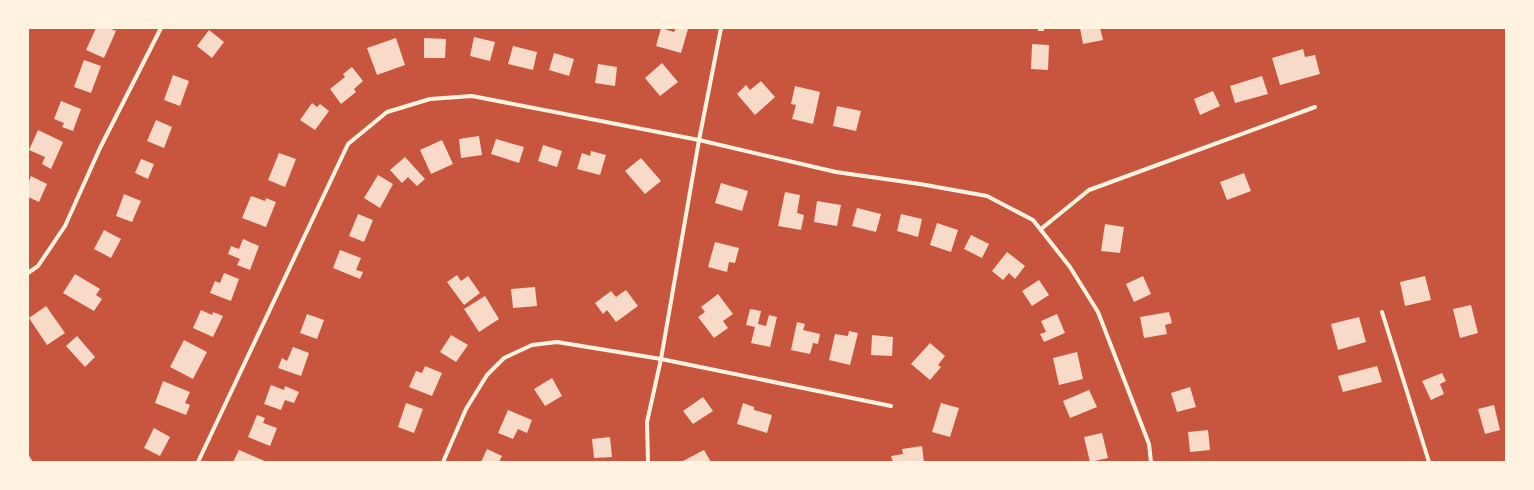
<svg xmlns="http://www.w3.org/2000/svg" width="1534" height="490" viewBox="0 0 1534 490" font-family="Inter,sans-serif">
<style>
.building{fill:#f7dbc8}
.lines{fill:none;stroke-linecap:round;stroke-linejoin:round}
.minor{stroke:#fff3e0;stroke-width:4}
</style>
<rect width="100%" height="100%" fill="#c8553d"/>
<!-- building -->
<g class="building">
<path d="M96,28H109L116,31L104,58L86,50Z"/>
<path d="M661,28L674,32L676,28L688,29L681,53L656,46Z"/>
<rect x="1038" y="28" width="6" height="3"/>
<path d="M1080,28H1100L1103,40L1083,44Z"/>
<path d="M209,30L224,42L212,58L197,46Z"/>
<path d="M474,37L495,42L490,61L470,56Z"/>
<path d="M396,38L405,65L377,75L367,48Z"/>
<path d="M424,38L446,39L445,58H424Z"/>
<path d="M1032,44L1049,45L1048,70L1031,69Z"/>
<path d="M513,46L537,52L533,70L508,64Z"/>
<path d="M1303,49L1305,57L1315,55L1320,74L1280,85L1272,58Z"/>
<path d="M554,53L574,59L569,76L549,70Z"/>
<path d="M84,60L101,66L91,93L74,87Z"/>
<path d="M662,63L678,82L660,96L645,78Z"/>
<path d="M598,64L617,67L615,86L595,83Z"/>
<path d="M352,67L363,81L354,89L356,92L341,104L330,89L345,77L343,74Z"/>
<path d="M173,75L189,81L180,106L164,100Z"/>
<path d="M1262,76L1268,94L1235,103L1230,86Z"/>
<path d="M761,81L775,97L755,115L737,94L746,85L750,90Z"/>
<path d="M795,86L820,92L813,124L792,119L796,105L791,104Z"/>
<path d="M1213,91L1220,106L1200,115L1194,99Z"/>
<path d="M61,101L81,109L73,131L62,127L64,123L54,119Z"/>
<path d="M312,103L317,107L320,104L329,111L315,130L300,120Z"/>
<path d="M837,106L861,111L856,131L833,126Z"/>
<path d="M156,120L172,127L164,148L147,141Z"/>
<path d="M38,130L63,142L51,169L42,164L45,157L29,150Z"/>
<path d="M479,136L482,155L461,158L459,139Z"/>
<path d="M496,139L524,147L519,163L491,154Z"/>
<path d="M442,140L453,164L431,174L420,150Z"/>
<path d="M543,145L562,151L557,167L538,161Z"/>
<path d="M591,151L606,155L600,175L577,169L582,153L590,156Z"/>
<path d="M279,153L296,159L285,187L268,180Z"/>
<path d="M405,157L425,179L417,186L408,177L402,183L390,170Z"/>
<path d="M641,158L661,181L645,194L625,171Z"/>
<path d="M141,159L154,164L148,179L135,173Z"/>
<path d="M1244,173L1251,191L1227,200L1220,182Z"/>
<path d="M378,175L393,184L380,208L364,198Z"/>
<path d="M31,176L47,184L39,202L28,197V184Z"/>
<path d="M721,183L748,191L742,211L715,203Z"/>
<path d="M785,192L800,195L797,213L804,215L801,230L778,226Z"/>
<path d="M124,194L141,201L132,222L116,216Z"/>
<path d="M251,196L265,201L266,198L276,202L266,227L242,218Z"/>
<path d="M817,201L841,205L837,226L814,222Z"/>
<path d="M857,208L881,214L876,232L852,226Z"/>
<path d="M358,214L373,220L364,242L349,236Z"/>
<path d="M901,214L922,219L918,237L897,231Z"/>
<path d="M937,223L958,230L951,252L930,245Z"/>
<path d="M1105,224L1124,227L1120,253L1101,251Z"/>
<path d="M104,230L121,239L111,258L94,249Z"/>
<path d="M971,235L989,244L982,258L964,249Z"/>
<path d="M243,239L259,246L250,270L237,265L240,259L228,254L231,246L239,249Z"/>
<path d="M715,242L739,248L735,263L729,262L727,272L708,267Z"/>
<path d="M340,250L361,258L356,270L363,272L360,279L333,268Z"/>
<path d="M1007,252L1025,266L1015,279L1009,273L1003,280L992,271Z"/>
<path d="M224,273L239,279L231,301L210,293L215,281L220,283Z"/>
<path d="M75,274L100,289L96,295L102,299L94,311L63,293Z"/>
<path d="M457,275L461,281L468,276L480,293L464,305L447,282Z"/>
<path d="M1143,276L1151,294L1134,302L1126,284Z"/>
<path d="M1425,276L1431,300L1405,306L1400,282Z"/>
<path d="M1039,280L1049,295L1032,306L1022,291Z"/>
<path d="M535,287L537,306L513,308L511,289Z"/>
<path d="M626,290L638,306L616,322L607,310L603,314L595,303L611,291L616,297Z"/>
<path d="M718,294L733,314L723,321L728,328L714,338L698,317L705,312L701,307Z"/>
<path d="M485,296L499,319L479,332L464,309Z"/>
<path d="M1471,305L1478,333L1460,338L1453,309Z"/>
<path d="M46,306L65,333L47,345L29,318Z"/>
<path d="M750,309L761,311L758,324L766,326L769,315L777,317L770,347L751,343L755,327L746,325Z"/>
<path d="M201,310L212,315L213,312L223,316L213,337L193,328Z"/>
<path d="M1169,312L1172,323L1165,325L1167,334L1144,338L1140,317Z"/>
<path d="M307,314L324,320L317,339L300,333Z"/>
<path d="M1057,314L1065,333L1044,342L1040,334L1046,332L1041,321Z"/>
<path d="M1359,317L1366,342L1338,350L1331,324Z"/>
<path d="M797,322L805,324L803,330L820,334L818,344L813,343L810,354L791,350Z"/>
<path d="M849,331L858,333L850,365L829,360L835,334L848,336Z"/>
<path d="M451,335L468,345L456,362L440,352Z"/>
<path d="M872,335L893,337L892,356L871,355Z"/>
<path d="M77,336L95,357L85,367L66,346Z"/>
<path d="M184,340L207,352L193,379L170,367Z"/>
<path d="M930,343L945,356L938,365L941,367L930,380L911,364Z"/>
<path d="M293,347L309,353L301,376L278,368L282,358L287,361Z"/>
<path d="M1077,352L1083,379L1059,385L1053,358Z"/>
<path d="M425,366L442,373L432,396L409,387L416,371L422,373Z"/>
<path d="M1377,366L1382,382L1343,392L1338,376Z"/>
<path d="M1442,373L1446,381L1440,384L1444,394L1431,400L1422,381Z"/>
<path d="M552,378L562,396L545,406L534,389Z"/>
<path d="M163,381L190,392L185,403L190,405L186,415L155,403Z"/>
<path d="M271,385L284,390L285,386L299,392L294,403L285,400L281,410L264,404Z"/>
<path d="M1190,387L1196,407L1177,412L1171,393Z"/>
<path d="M1089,390L1097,407L1070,418L1063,401Z"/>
<path d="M703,397L713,411L693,424L683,411Z"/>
<path d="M406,403L423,409L414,433L398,427Z"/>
<path d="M743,403L754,407V410L772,415L767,433L737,424Z"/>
<path d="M941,403L959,408L950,437L932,432Z"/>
<path d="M1494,405L1500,430L1485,434L1478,409Z"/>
<path d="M508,410L532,420L527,433L518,429L513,439L498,433Z"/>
<path d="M257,415L265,418L263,423L277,428L270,446L248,437Z"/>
<path d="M154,428L170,437L160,456L144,448Z"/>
<path d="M1208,430L1210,450L1190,452L1188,432Z"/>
<path d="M1102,433L1108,458L1090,462L1084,437Z"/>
<path d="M610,437L612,457L594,458L592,439Z"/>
<path d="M922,446L924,462H893L891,456L903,454L902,449Z"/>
<path d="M487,449L502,456L499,462H481Z"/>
<path d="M239,450L267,462H233Z"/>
<path d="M704,450L711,462H681Z"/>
<path d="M28,454L33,462H28Z"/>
</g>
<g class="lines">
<!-- minor -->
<g class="minor">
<path d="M1041,229L1089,190L1315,107"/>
<path d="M28,273L38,266L65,226L100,148L161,28"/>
<path d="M1382,312L1429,462"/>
<path d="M198,462L348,144L387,112L430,99L472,96L699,140L836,172L920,184L987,196L1033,220L1070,267L1098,312L1149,444L1151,462"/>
<path d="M443,462L466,409L487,375L504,358L532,345L557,342L661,359L891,406"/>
<path d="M648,462L647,422L661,359L699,140L721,28"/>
</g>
</g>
<!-- border -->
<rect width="1534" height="490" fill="none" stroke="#fff3e0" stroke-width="58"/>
</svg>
